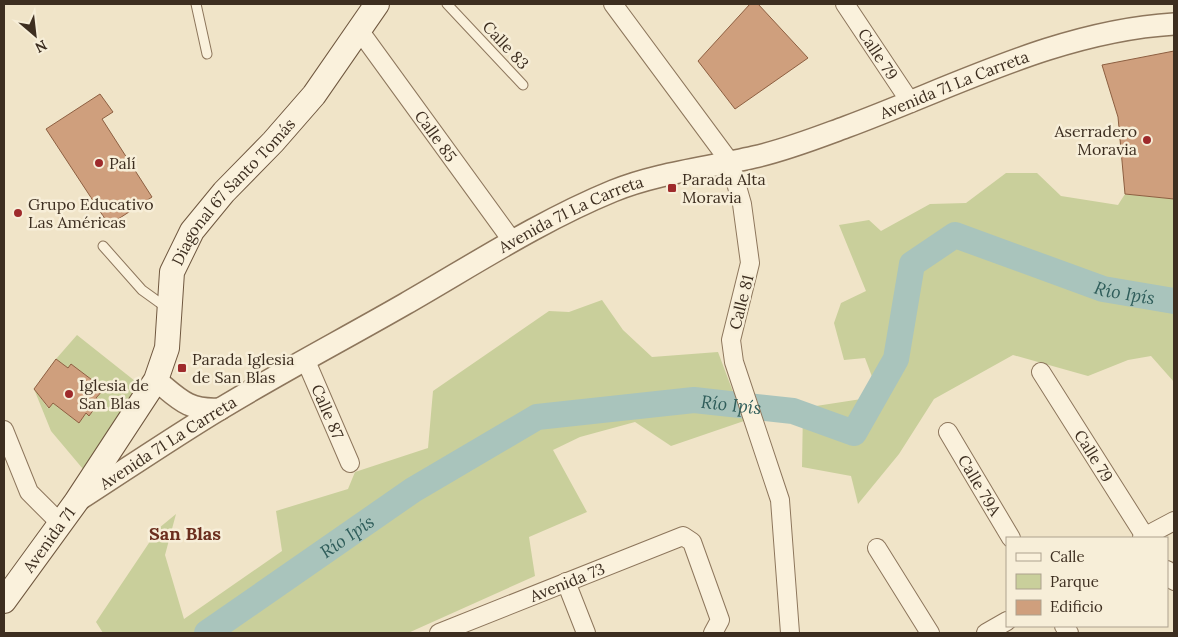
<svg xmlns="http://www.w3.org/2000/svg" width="1178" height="637" viewBox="0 0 1178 637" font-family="Lora,serif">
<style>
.green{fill:#c9cf9b}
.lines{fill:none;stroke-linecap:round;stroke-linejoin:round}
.river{stroke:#a9c4bc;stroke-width:26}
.building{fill:#cf9f7d;stroke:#8d5f41}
.service-casing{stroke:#8d765c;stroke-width:11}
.minor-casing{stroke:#8d765c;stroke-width:20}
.tertiary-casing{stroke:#8d765c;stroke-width:24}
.secondary-casing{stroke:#6f573f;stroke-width:26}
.service{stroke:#faf1dc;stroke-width:9}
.minor{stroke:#faf1dc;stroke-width:18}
.tertiary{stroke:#faf1dc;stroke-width:21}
.secondary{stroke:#faf1dc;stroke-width:24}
.poi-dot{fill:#9e2a2b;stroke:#f7eed8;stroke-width:2}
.labels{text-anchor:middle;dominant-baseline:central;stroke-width:5;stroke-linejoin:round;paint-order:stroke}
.street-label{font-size:16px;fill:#3d2e20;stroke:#f7eed8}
.poi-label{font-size:16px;fill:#3d2e20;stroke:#f7eed8;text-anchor:start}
.water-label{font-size:18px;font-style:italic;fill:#2f5d5a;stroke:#f7eed8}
.neighbourhood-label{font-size:18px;font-weight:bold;fill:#6b2e1e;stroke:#f7eed8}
</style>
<rect width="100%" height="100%" fill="#f0e4c8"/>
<!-- green -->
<g class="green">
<path d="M1006,173H1037L1061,196L1118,205L1125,194L1174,199V382L1151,356L1128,360L1088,376L1013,355L934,399L899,454L858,504L851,476L802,467L803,408L868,398L874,382L865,358L844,360L834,323L841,303L866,291L839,225L869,220L881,231L930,204L966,203Z"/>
<path d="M602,300L623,330L652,357L718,352L744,421L671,446L635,422L580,437L553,450L587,512L529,537L535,576L408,633H103L96,622L159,528L176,514L165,555L184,619L282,551L276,511L348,489L355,472L428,448L433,391L549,311L569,312Z"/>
<path d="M77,335L140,385L83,469L51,431L34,389L48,408L53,403L79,423L86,413L89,416L100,402L96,398L104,389L71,364L68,368L56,359Z"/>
</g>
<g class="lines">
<!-- river -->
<path class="river" id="s1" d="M207,633L413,490L537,417L694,400L793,411L854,433L896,359L912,264L955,235L1103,289L1174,301"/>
</g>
<!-- building -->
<g class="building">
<path d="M750,4H758L808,58L735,109L698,61Z"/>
<path d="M1174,51V199L1125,194L1118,117L1102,65Z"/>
<path d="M100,94L113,112L102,119L152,197L109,225L46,129Z"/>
<path d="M56,359L68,368L71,364L104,389L96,398L100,401L89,416L86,413L79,423L53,403L49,408L34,389Z"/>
</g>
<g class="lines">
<!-- service casing -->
<g class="service-casing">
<g id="service">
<path d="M196,4L207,54"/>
<path d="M447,4L523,85"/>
<path d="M103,246L142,290L167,308"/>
</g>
</g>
<!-- minor casing -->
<g class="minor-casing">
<g id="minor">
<path d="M613,4L730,162L742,204L750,263L731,340L734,362L780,500L790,633"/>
<path id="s2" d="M845,4L911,103"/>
<path id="s3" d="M359,30L513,242"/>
<path id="s4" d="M306,361L350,463"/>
<path id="s5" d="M1041,372L1146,538"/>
<path d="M4,430L29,492L61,524"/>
<path id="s6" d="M948,432L1011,538"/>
<path d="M1142,538L1174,521"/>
<path d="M877,548L930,633"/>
<path d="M1167,570L1174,581"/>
<path d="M566,582L586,633"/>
<path d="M1064,626L1069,633"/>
<path id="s7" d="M439,633L683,536L692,542L720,620L713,633"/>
<path d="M986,633L1007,621"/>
</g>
</g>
<!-- tertiary casing -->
<g class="tertiary-casing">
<g id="tertiary">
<path d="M156,380C179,399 188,411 220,409"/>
<path id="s8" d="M77,501C125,470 172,438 220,409C281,372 344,339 405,304C473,265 540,221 613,191C657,173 707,168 754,157C786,150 816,138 846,127C954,87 1058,31 1174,24"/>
</g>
</g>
<!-- secondary casing -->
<g class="secondary-casing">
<g id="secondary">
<path id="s9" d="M4,601L76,502L156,380L167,348L172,272L192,231L224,192L273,142L314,95L377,4"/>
</g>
</g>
<!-- service -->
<use href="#service" class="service"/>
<!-- minor -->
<use href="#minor" class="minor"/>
<!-- tertiary -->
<use href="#tertiary" class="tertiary"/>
<!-- secondary -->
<use href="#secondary" class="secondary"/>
</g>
<!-- markers -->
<g class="poi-dot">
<circle cx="1147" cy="140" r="5"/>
<circle cx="99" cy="163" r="5"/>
<rect x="667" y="183" width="10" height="10" rx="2.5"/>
<circle cx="18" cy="213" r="5"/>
<rect x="177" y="363" width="10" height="10" rx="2.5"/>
<circle cx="69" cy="394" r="5"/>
</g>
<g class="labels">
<!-- street labels -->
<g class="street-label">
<text transform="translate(506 45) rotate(47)">Calle 83</text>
<text stroke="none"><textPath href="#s2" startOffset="60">Calle 79</textPath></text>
<text stroke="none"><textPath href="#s8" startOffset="978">Avenida 71 La Carreta</textPath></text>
<text stroke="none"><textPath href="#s3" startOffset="131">Calle 85</textPath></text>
<text stroke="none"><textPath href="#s9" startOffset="480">Diagonal 67 Santo Tomás</textPath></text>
<text stroke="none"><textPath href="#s8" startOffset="572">Avenida 71 La Carreta</textPath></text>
<text transform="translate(741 302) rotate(-76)">Calle 81</text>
<text stroke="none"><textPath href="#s4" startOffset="55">Calle 87</textPath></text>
<text stroke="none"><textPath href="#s8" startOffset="108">Avenida 71 La Carreta</textPath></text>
<text stroke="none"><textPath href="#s5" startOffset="99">Calle 79</textPath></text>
<text stroke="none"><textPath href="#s6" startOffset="62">Calle 79A</textPath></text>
<text stroke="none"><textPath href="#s9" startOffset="76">Avenida 71</textPath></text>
<text stroke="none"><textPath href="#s7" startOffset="138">Avenida 73</textPath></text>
</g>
<!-- poi labels -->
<g class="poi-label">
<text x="1137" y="131" text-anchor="end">Aserradero<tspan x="1137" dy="18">Moravia</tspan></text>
<text x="109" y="163">Palí</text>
<text x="682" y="179">Parada Alta<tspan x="682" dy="18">Moravia</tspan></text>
<text x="28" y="204">Grupo Educativo<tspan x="28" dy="18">Las Américas</tspan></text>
<text x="192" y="359">Parada Iglesia<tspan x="192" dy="18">de San Blas</tspan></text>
<text x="79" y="385">Iglesia de<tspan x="79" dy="18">San Blas</tspan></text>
</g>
<!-- water labels -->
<g class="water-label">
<text stroke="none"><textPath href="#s1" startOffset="1130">Río Ipís</textPath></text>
<text stroke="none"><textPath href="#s1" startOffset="590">Río Ipís</textPath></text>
<text stroke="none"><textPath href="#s1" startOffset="170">Río Ipís</textPath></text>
</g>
<!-- neighbourhood labels -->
<g class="neighbourhood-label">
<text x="185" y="533">San Blas</text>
</g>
</g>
<!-- border -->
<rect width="1178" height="637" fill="none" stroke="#3d2e20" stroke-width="10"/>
<!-- legend -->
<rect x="1006" y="537" width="162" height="90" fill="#f7eed8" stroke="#ada18e"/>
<rect x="1016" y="553" width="25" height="8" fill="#faf1dc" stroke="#ada18e"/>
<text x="1050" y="562" font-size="15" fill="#3d2e20">Calle</text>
<rect x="1016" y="574" width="25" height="15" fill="#c9cf9b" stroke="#ada18e"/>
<text x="1050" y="587" font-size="15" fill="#3d2e20">Parque</text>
<rect x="1016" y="600" width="25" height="15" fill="#cf9f7d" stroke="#ada18e"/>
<text x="1050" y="612" font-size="15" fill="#3d2e20">Edificio</text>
<!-- north arrow -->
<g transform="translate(35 35) rotate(152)" stroke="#f7eed8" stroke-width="4" paint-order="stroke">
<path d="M0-4L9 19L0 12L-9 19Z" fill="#3d2e20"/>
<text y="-8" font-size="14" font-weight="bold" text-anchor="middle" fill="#3d2e20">N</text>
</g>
</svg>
